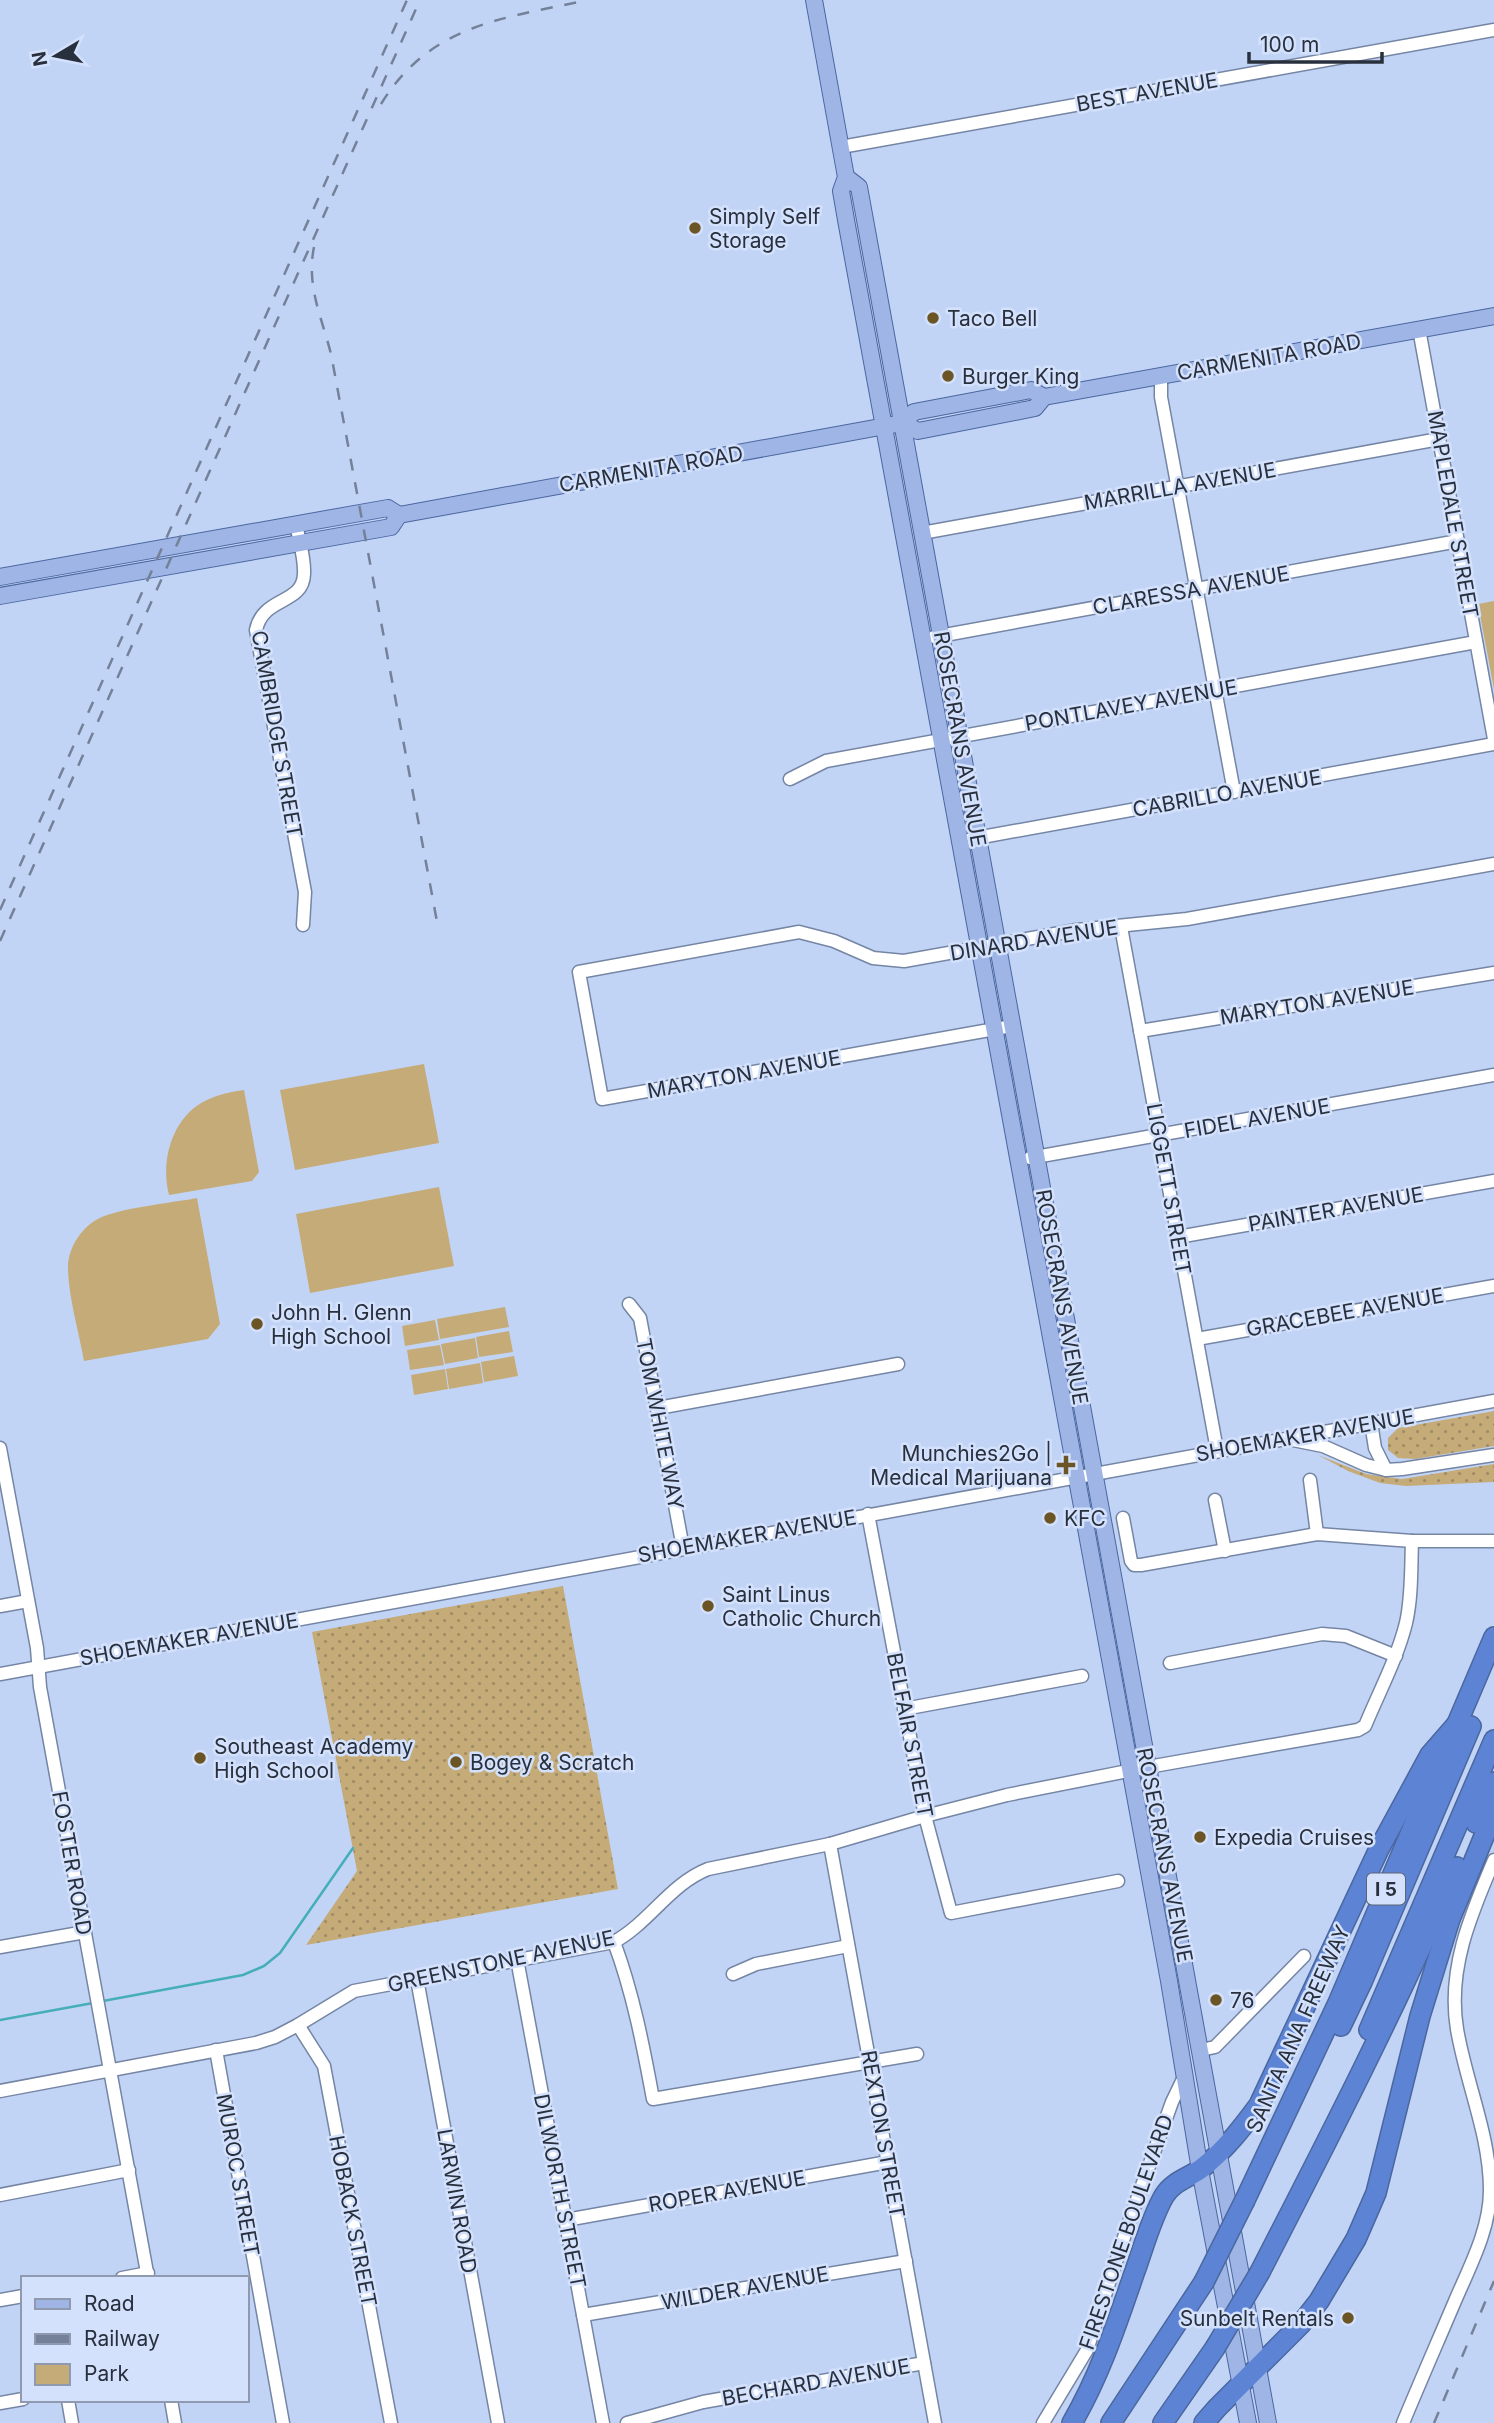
<svg xmlns="http://www.w3.org/2000/svg" width="1494" height="2423" viewBox="0 0 1494 2423" font-family="Inter,sans-serif">
<style>
.grass{fill:url(#grass-dots)}
.park{fill:#c5ab78}
.lines{fill:none;stroke-linecap:round;stroke-linejoin:round}
.stream{stroke:#45aeb8;stroke-width:2.5}
.minor-casing{stroke:#7585a4;stroke-width:15}
.major-casing{stroke:#4b679f;stroke-width:18}
.highway-casing{stroke:#4b679f;stroke-width:22}
.minor{stroke:#fff;stroke-width:12}
.major{stroke:#9eb5e5;stroke-width:16}
.highway{stroke:#5d84d4;stroke-width:19}
.rail{stroke:#748198;stroke-width:2.5;stroke-dasharray:12 12;stroke-linecap:butt}
.highway-bridge-casing{stroke:#4b679f;stroke-width:22;stroke-linecap:butt}
.highway-bridge{stroke:#5d84d4;stroke-width:19}
.poi-dot{fill:#6c5525;stroke:#d3e1fc;stroke-width:2.5}
.labels{text-anchor:middle;dominant-baseline:central;stroke-width:5;stroke-linejoin:round;paint-order:stroke}
.shield{fill:#d3e1fc;stroke:#5c6576;stroke-width:2}
.shield-label{font-size:19px;font-weight:bold;fill:#29303d}
.street-label{font-size:21px;fill:#29303d;stroke:#d3e1fc}
.poi-label{font-size:21px;fill:#29303d;stroke:#d3e1fc;text-anchor:start}
</style>
<defs>
<pattern id="grass-dots" width="8" height="8" patternUnits="userSpaceOnUse" patternTransform="scale(1.75)"><rect width="8" height="8" fill="#c5ab78"/><path d="M2 2h.1M6 6h.1" fill="none" stroke="#a08c64" stroke-width="1.8" stroke-linecap="round"/></pattern>
</defs>
<rect width="100%" height="100%" fill="#c2d4f6"/>
<!-- grass -->
<g class="grass">
<path d="M1494,1411V1446L1415,1459L1398,1458L1388,1450V1438L1398,1428Z"/>
<path d="M1318,1455L1366,1474L1402,1479L1494,1464V1482L1406,1486L1380,1483L1348,1471Z"/>
<path d="M563,1586L618,1889L306,1945L357,1871L312,1632Z"/>
</g>
<!-- park -->
<g class="park">
<path d="M1494,601V689L1478,604Z"/>
<path d="M424,1064L439,1143L295,1170L280,1090Z"/>
<path d="M244,1090L259,1172L252,1181L169,1195C160,1161 172,1116 207,1100C219,1094 231,1092 244,1090Z"/>
<path d="M439,1187L454,1266L310,1293L296,1214Z"/>
<path d="M197,1198L220,1324L208,1339L84,1361C79,1332 69,1300 68,1270C67,1251 79,1230 96,1220C116,1208 172,1203 197,1198Z"/>
<path d="M505,1307L509,1327L440,1339L437,1319Z"/>
<path d="M435,1320L439,1340L405,1346L402,1326Z"/>
<path d="M509,1331L513,1352L479,1357L476,1337Z"/>
<path d="M475,1338L478,1358L445,1364L441,1344Z"/>
<path d="M440,1345L444,1365L410,1370L407,1350Z"/>
<path d="M514,1356L518,1376L484,1382L481,1362Z"/>
<path d="M480,1363L483,1383L449,1389L446,1369Z"/>
<path d="M445,1369L448,1389L414,1395L411,1375Z"/>
</g>
<g class="lines">
<!-- stream -->
<g class="stream">
<path d="M103,2001L243,1975L264,1966L280,1953L353,1848"/>
<path d="M0,2020L93,2003"/>
</g>
<!-- minor casing -->
<g class="minor-casing">
<g id="minor">
<path d="M841,147L1494,30"/>
<path d="M1419,329L1494,739"/>
<path d="M1161,377V397L1234,792"/>
<path d="M296,524C299,540 305,558 304,574C303,605 263,596 256,630L305,892L303,925"/>
<path d="M922,533L1439,439"/>
<path d="M934,637L1458,541"/>
<path d="M790,779L826,761L1476,642"/>
<path d="M971,839L1494,744"/>
<path d="M1121,927L1217,1450"/>
<path d="M1012,1026L602,1099L579,972L799,932L834,941L873,958L904,961L1077,930L1187,919L1494,864"/>
<path d="M1140,1031L1494,973"/>
<path d="M1030,1158L1494,1075"/>
<path d="M1178,1237L1494,1181"/>
<path d="M629,1304L640,1318L683,1548"/>
<path d="M1197,1339L1494,1286"/>
<path d="M658,1408L898,1364"/>
<path d="M1371,1423L1375,1448L1386,1470"/>
<path d="M1293,1440L1323,1446L1366,1465L1386,1470L1402,1469L1494,1455"/>
<path d="M0,1448L37,1648L40,1687L148,2278"/>
<path d="M1310,1480L1317,1534"/>
<path d="M1215,1500L1225,1551"/>
<path d="M868,1514L925,1816L951,1913L1118,1881"/>
<path d="M1123,1518L1131,1561L1134,1565H1141L1317,1534L1412,1541H1494"/>
<path d="M0,1606L28,1601"/>
<path d="M1170,1663L1322,1634L1346,1636L1396,1656"/>
<path d="M0,1674L1494,1401"/>
<path d="M904,1709L1082,1676"/>
<path d="M830,1844L935,2423"/>
<path d="M614,1942C633,1993 643,2045 653,2099L917,2054"/>
<path d="M0,1947L85,1932"/>
<path d="M517,1959L603,2423"/>
<path d="M733,1974L756,1964L848,1946"/>
<path d="M417,1979L498,2423"/>
<path d="M298,2025L324,2066L391,2423"/>
<path d="M216,2050L283,2423"/>
<path d="M1201,2050L1215,2047L1304,1956"/>
<path d="M0,2091L256,2043L275,2037L298,2025L354,1991L614,1942C650,1922 670,1884 708,1869L830,1844L925,1816L1007,1795L1148,1767L1358,1730L1365,1726C1379,1692 1397,1659 1406,1623C1412,1597 1411,1568 1412,1541"/>
<path d="M0,2195L129,2170"/>
<path d="M566,2220L888,2162"/>
<path d="M122,2278L148,2273"/>
<path d="M0,2300L23,2296"/>
<path d="M583,2315L906,2261"/>
<path d="M68,2400L72,2423"/>
<path d="M171,2400L175,2423"/>
<path d="M0,2403L23,2399"/>
<path d="M627,2423L703,2402L924,2363"/>
<path d="M1043,2423L1087,2350L1130,2219L1172,2102L1185,2075"/>
<path d="M1403,2423C1420,2382 1438,2341 1455,2301C1470,2266 1490,2229 1490,2190C1490,2135 1466,2083 1457,2029C1447,1969 1471,1914 1494,1860"/>
</g>
</g>
<!-- major casing -->
<g class="major-casing">
<g id="major">
<path d="M814,0L846,177L841,191L846,220L1169,1981L1200,2170L1248,2423"/>
<path d="M846,177L859,187L861,198L1268,2423"/>
<path d="M902,423L918,431L1035,408L1044,397L1494,316"/>
<path d="M0,577L388,508L399,515"/>
<path d="M0,596L391,527L399,515L902,423L914,412L1031,390L1044,397"/>
</g>
</g>
<!-- highway casing -->
<g class="highway-casing">
<g id="highway">
<path d="M1476,1823L1494,1782"/>
<path d="M1341,2026L1362,1982L1471,1726"/>
<path d="M1369,2030L1494,1740"/>
<path d="M1245,2200L1338,2003L1494,1637"/>
<path d="M1260,2272C1329,2138 1397,2005 1457,1867"/>
<path d="M1072,2423C1100,2375 1117,2323 1135,2271C1144,2246 1151,2219 1164,2196C1173,2181 1189,2178 1202,2168C1225,2150 1242,2128 1259,2105L1379,1849L1430,1755L1457,1724"/>
<path d="M1111,2423L1204,2282"/>
<path d="M1163,2423L1215,2348"/>
<path d="M1204,2423L1217,2408L1301,2324L1319,2301L1356,2239L1376,2193L1420,2016L1450,1919L1494,1812"/>
</g>
</g>
<!-- minor -->
<use href="#minor" class="minor"/>
<!-- major -->
<use href="#major" class="major"/>
<!-- highway -->
<use href="#highway" class="highway"/>
<!-- rail -->
<g class="rail">
<path d="M381,104C430,25 500,19 583,1"/>
<path d="M314,247C306,286 322,318 331,354L438,927"/>
<path d="M0,910L407,0"/>
<path d="M0,941L420,0"/>
<path d="M1434,2423L1494,2281"/>
</g>
<!-- highway-bridge casing -->
<g class="highway-bridge-casing">
<g id="highway-bridge">
<path d="M1204,2282L1245,2200"/>
<path d="M1215,2348L1260,2272"/>
</g>
</g>
<!-- highway-bridge -->
<use href="#highway-bridge" class="highway-bridge"/>
</g>
<!-- markers -->
<g class="poi-dot">
<circle cx="695" cy="228" r="7"/>
<circle cx="933" cy="318" r="7"/>
<circle cx="948" cy="376" r="7"/>
<circle cx="257" cy="1324" r="7"/>
<path d="M1062.5 1454.5h7v7h7v7h-7v7h-7v-7h-7v-7h7z"/>
<circle cx="1050" cy="1518" r="7"/>
<circle cx="708" cy="1606" r="7"/>
<circle cx="200" cy="1758" r="7"/>
<circle cx="456" cy="1762" r="7"/>
<circle cx="1200" cy="1837" r="7"/>
<circle cx="1216" cy="2000" r="7"/>
<circle cx="1348" cy="2318" r="7"/>
</g>
<g class="labels">
<!-- shield labels -->
<rect class="shield" x="1367" y="1873.5" width="38" height="31" rx="5"/>
<g class="shield-label">
<text x="1386" y="1889">I 5</text>
</g>
<!-- street labels -->
<g class="street-label">
<text transform="translate(1147 92) rotate(-10)">BEST AVENUE</text>
<text transform="translate(1269 357) rotate(-10)">CARMENITA ROAD</text>
<text transform="translate(651 469) rotate(-10)">CARMENITA ROAD</text>
<text transform="translate(1180 486) rotate(-10)">MARRILLA AVENUE</text>
<text transform="translate(1453 514) rotate(80)">MAPLEDALE STREET</text>
<text transform="translate(1191 590) rotate(-10)">CLARESSA AVENUE</text>
<text transform="translate(1131 705) rotate(-10)">PONTLAVEY AVENUE</text>
<text transform="translate(277 734) rotate(80)">CAMBRIDGE STREET</text>
<text transform="translate(960 739) rotate(80)">ROSECRANS AVENUE</text>
<text transform="translate(1227 793) rotate(-10)">CABRILLO AVENUE</text>
<text transform="translate(1034 940) rotate(-9)">DINARD AVENUE</text>
<text transform="translate(1317 1002) rotate(-9)">MARYTON AVENUE</text>
<text transform="translate(744 1074) rotate(-10)">MARYTON AVENUE</text>
<text transform="translate(1257 1118) rotate(-10)">FIDEL AVENUE</text>
<text transform="translate(1169 1189) rotate(80)">LIGGETT STREET</text>
<text transform="translate(1336 1209) rotate(-10)">PAINTER AVENUE</text>
<text transform="translate(1062 1297) rotate(80)">ROSECRANS AVENUE</text>
<text transform="translate(1345 1312) rotate(-10)">GRACEBEE AVENUE</text>
<text transform="translate(660 1424) rotate(79)">TOM WHITE WAY</text>
<text transform="translate(1305 1435) rotate(-10)">SHOEMAKER AVENUE</text>
<text transform="translate(747 1536) rotate(-10)">SHOEMAKER AVENUE</text>
<text transform="translate(189 1639) rotate(-10)">SHOEMAKER AVENUE</text>
<text transform="translate(910 1735) rotate(79)">BELFAIR STREET</text>
<text transform="translate(1165 1855) rotate(79)">ROSECRANS AVENUE</text>
<text transform="translate(72 1863) rotate(80)">FOSTER ROAD</text>
<text transform="translate(501 1961) rotate(-12)">GREENSTONE AVENUE</text>
<text transform="translate(1298 2029) rotate(-66)">SANTA ANA FREEWAY</text>
<text transform="translate(883 2134) rotate(80)">REXTON STREET</text>
<text transform="translate(238 2175) rotate(80)">MUROC STREET</text>
<text transform="translate(560 2191) rotate(79)">DILWORTH STREET</text>
<text transform="translate(727 2191) rotate(-10)">ROPER AVENUE</text>
<text transform="translate(457 2201) rotate(80)">LARWIN ROAD</text>
<text transform="translate(353 2221) rotate(79)">HOBACK STREET</text>
<text transform="translate(1126 2232) rotate(-71)">FIRESTONE BOULEVARD</text>
<text transform="translate(745 2288) rotate(-10)">WILDER AVENUE</text>
<text transform="translate(816 2382) rotate(-10)">BECHARD AVENUE</text>
</g>
<!-- poi labels -->
<g class="poi-label">
<text x="709" y="216">Simply Self<tspan x="709" dy="24">Storage</tspan></text>
<text x="947" y="318">Taco Bell</text>
<text x="962" y="376">Burger King</text>
<text x="271" y="1312">John H. Glenn<tspan x="271" dy="24">High School</tspan></text>
<text x="1052" y="1453" text-anchor="end">Munchies2Go |<tspan x="1052" dy="24">Medical Marijuana</tspan></text>
<text x="1064" y="1518">KFC</text>
<text x="722" y="1594">Saint Linus<tspan x="722" dy="24">Catholic Church</tspan></text>
<text x="214" y="1746">Southeast Academy<tspan x="214" dy="24">High School</tspan></text>
<text x="470" y="1762">Bogey &amp; Scratch</text>
<text x="1214" y="1837">Expedia Cruises</text>
<text x="1230" y="2000">76</text>
<text x="1334" y="2318" text-anchor="end">Sunbelt Rentals</text>
</g>
</g>
<!-- legend -->
<rect x="21" y="2276" width="228" height="126" fill="#d3e1fc" stroke="#8f9ab0" stroke-width="2"/>
<rect x="35" y="2299" width="35" height="10" fill="#9eb5e5" stroke="#8f9ab0" stroke-width="2"/>
<text x="84" y="2311" font-size="21" fill="#29303d">Road</text>
<rect x="35" y="2334" width="35" height="10" fill="#748198" stroke="#8f9ab0" stroke-width="2"/>
<text x="84" y="2346" font-size="21" fill="#29303d">Railway</text>
<rect x="35" y="2364" width="35" height="21" fill="#c5ab78" stroke="#8f9ab0" stroke-width="2"/>
<text x="84" y="2381" font-size="21" fill="#29303d">Park</text>
<!-- north arrow -->
<g transform="translate(56 56) rotate(260)" stroke="#d3e1fc" stroke-width="5" paint-order="stroke">
<path d="M0-5L12 26L0 18L-12 26Z" fill="#29303d"/>
<text y="-10" font-size="19" font-weight="bold" text-anchor="middle" fill="#29303d">N</text>
</g>
<!-- scale -->
<path d="M1249 52v10h133v-10" fill="none" stroke="#29303d" stroke-width="3.5"/>
<text x="1260" y="52" font-size="21" fill="#29303d" stroke="#d3e1fc" stroke-width="5" paint-order="stroke">100 m</text>
</svg>
